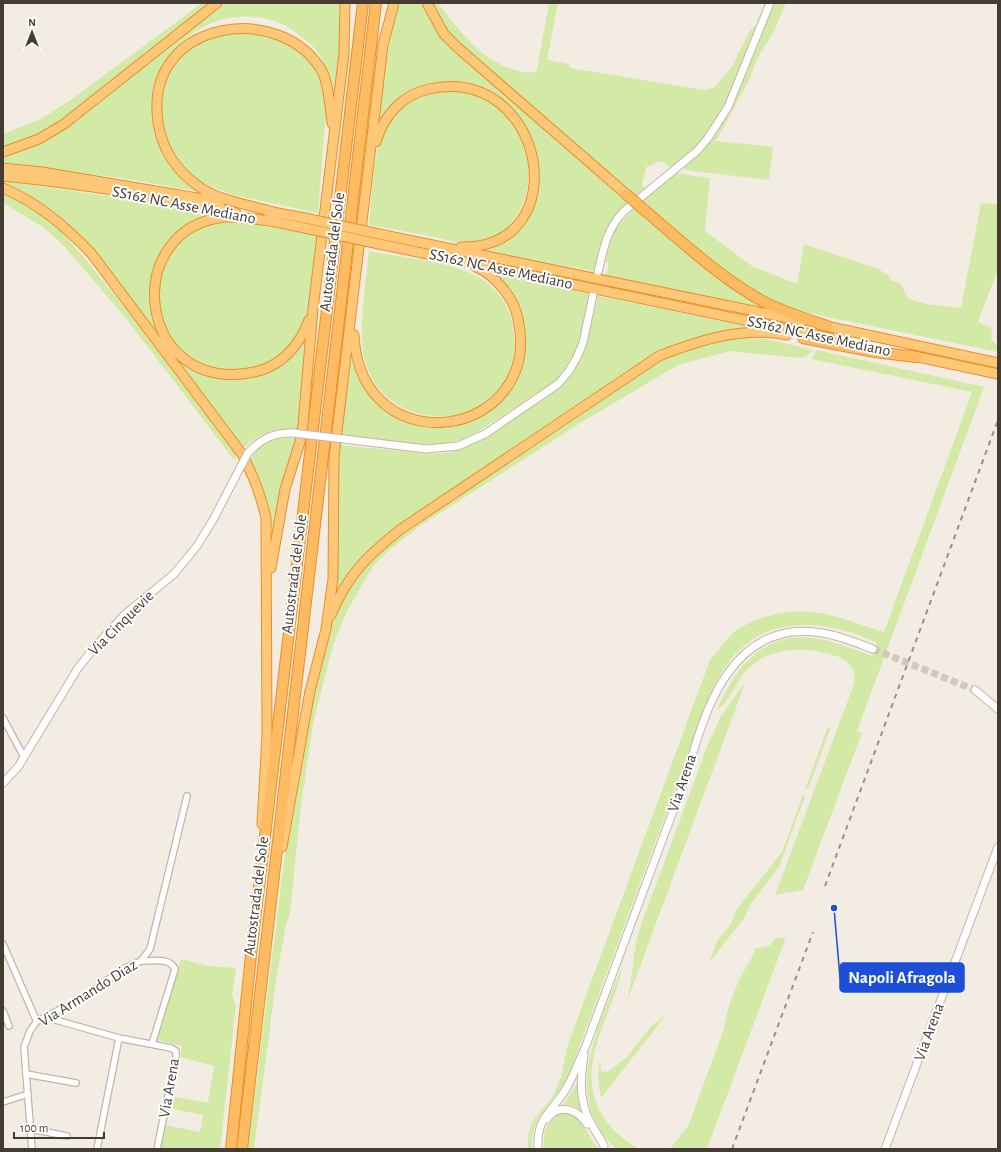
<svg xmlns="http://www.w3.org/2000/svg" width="1001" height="1152" viewBox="0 0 1001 1152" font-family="'Alegreya Sans',sans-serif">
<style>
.green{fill:#d3eaa7}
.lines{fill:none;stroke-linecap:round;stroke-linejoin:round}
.tertiary-tunnel{stroke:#d0c9bf;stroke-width:7;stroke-dasharray:7 3.5;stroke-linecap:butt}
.minor-casing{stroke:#c1b6a7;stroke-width:8}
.tertiary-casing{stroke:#c1b6a7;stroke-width:9}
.trunk-casing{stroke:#e88e27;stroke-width:11}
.motorway-casing{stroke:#e88e27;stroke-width:12}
.minor{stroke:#fff;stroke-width:5.5}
.tertiary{stroke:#fff;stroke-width:7}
.trunk{stroke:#ffc878;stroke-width:9}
.motorway{stroke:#ffbb61;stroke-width:10}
.rail{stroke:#939393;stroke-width:2;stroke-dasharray:5 5;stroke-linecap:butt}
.tertiary-bridge-casing{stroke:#c1b6a7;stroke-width:9;stroke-linecap:butt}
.trunk-bridge-casing{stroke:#e88e27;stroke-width:11;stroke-linecap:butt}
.motorway-bridge-casing{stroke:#e88e27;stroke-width:12;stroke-linecap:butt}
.tertiary-bridge{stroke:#fff;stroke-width:7}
.trunk-bridge{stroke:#ffc878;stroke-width:9}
.motorway-bridge{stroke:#ffbb61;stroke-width:10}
.labels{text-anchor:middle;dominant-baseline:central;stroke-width:4;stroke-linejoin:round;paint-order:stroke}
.street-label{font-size:16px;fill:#443c32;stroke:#fff}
.leader{fill:none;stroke:#1d4ed8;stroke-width:1.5}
.callout-dot{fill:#1d4ed8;stroke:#fff;stroke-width:1.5}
.callout{fill:#1d4ed8;stroke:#1d4ed8;stroke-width:1.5}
.callout-label{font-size:17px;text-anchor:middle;font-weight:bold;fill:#fff}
</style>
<rect width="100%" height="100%" fill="#f3ece2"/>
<!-- green -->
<g class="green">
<path d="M202,3H213L89,101L42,133L3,149V134L39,120L72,99Z"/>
<path d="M225,3H342V34L335,98L333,97C330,84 328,71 322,59C315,46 302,36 289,28C274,19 255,15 237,17C165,24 130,107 171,166C179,177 190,184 201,192L133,180L3,162V156L28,149L53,136Z"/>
<path d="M398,3H424L430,17L535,119L628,202C606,224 602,242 594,271L481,250L499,243L513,235L524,222L536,191L537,160L531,140L516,115L503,103L469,86L449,84L430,86L382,119H379L386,61Z"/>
<path d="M431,3H438C459,30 481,61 516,70C524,72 530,75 537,70L549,3H558L547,60L569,64L570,68L704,90L714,88L731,68L750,30L756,25L765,3H768L724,107L704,139L671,168C657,157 660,163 646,167L642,185L645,188L634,197L454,40L445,30Z"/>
<path d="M775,3H786L774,31L757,59L748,82L716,141L773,147L769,180L685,170L684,166L711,141L731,108Z"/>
<path d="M249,28L298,48L315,69L322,85L326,112L318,213L233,195L202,183L188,173L171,152L161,127L162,91L172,66L197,41Z"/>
<path d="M437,91C455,91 473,91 489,101C538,130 543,203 497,237C491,241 478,242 470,243C462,245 452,241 443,239C419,234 394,229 369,225C374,183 370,125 410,100C417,95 428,94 437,91Z"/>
<path d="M676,173L710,178L705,231L752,266L797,284L804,244L878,269L888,275L891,280L901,284L908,299L926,304L961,308L981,203L998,204V269L978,322L992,328L991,339L998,346V352L808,313C761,301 731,278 695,248C676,233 658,218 642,201Z"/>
<path d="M3,181L137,200L214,214C203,219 191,222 182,230C115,282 162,389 244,379C272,375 283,349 306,338L297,431C269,430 263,431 241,450L71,230L3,185Z"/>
<path d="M3,193L42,214L61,230L142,328L237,455L234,460L125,317L64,246L43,227L3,203Z"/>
<path d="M634,208L773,311L606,275L609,263L604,262L614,231Z"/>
<path d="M232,220L318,236L309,306L305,321L292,343L280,356L258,368L224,372L192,361L173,344L158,314V280L173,249L192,232L215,222Z"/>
<path d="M369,251C400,257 455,262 480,278C500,290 513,312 514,335C514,341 515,348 514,353C504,436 382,438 364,357C358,325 366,284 369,251Z"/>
<path d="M501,275L590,294L579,343L566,368L554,382L468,438L445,444L425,445L384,442L340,435L350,360L351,359C358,383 369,398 390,412C458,456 543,392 522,315C518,301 507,290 498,280Z"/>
<path d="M598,296L750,327L748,329L664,351L625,372L391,531C367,551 350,573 333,600L340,445L434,454L454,451L479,441L558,387L577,366L587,343Z"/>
<path d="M744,338L767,339L813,350L807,356L800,358L730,351L678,365L582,422L420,526L389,550L373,566L348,609L333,645L313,724L301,806L290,913L286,925L277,974L254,1149H248L293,790L326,629L345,592L368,562L382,547L653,363C686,348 708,341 744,338Z"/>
<path d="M817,350L984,387L857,731L862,733L803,890L775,895L854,684C856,672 850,661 839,657C807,645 761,645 740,679C735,687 726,706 717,710C735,668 763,631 814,638C834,641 853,649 872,656L877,643C838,624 784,614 746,644C731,656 721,673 712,690L568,1077C554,1103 529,1118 532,1149H528C526,1115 544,1115 556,1089C563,1077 564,1060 567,1047L710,660C717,652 724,642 732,634C740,627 754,620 765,617C811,603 840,618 884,632L972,392L811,359Z"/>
<path d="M286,437L296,438L280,495L273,528H271C267,504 262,481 250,459C260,446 270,438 286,437Z"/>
<path d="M743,685L744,686L625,1007C635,978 631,953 641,925L708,744L721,716Z"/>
<path d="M831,727L809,787L805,790L827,729Z"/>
<path d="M806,794L779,867L750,905L745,917L708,964L718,940L731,924L736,910L782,852L802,797Z"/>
<path d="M786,937L707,1149H670L688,1126L724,1029C725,1016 736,984 743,973C748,964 752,958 756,948C764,947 771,948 774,939Z"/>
<path d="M181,959L208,966L236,968L232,995L236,1006L220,1149H160L165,1125L200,1132L203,1115L168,1108L171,1096L208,1103L214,1066L180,1057L182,1046L157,1040Z"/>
<path d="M623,964C615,1012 573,1064 601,1113C610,1129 624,1141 640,1149C634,1149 625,1151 619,1149C610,1147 601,1132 597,1124C570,1075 605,1012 623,964Z"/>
<path d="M666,1015L601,1098L598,1075L600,1058L601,1071L606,1072L609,1071L627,1057L652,1025Z"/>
<path d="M577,1084L581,1110L573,1106L563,1105Z"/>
<path d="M567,1112C584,1120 587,1135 599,1149H544C542,1133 548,1113 567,1112Z"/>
</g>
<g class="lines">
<!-- tertiary-tunnel -->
<path class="tertiary-tunnel" d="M873,649L975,690"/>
<!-- minor casing -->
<g class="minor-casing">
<g id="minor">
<path d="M3,718L24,757"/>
<path d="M3,944L37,1022"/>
<path d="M141,961C152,961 170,957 175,969L152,1044"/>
<path d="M3,1011L9,1026"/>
<path d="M45,1017L119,1038L171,1048L176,1051V1056L157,1149"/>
<path d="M26,1074L76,1083"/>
<path d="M3,1102L28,1094"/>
<path d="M31,1129L67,1136"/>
<path d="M32,1149L24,1047L30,1031L37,1021L81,999L121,970L141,961L150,949L187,796"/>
<path d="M97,1149L119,1038"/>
</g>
</g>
<!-- tertiary casing -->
<g class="tertiary-casing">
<g id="tertiary">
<path d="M598,272C604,248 606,231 623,212L697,151L708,138L728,107L770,3"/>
<path d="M344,439L426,449L458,446L485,434L558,384L569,371L577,357L583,343L593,295"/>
<path d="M248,453C261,439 274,432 293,433"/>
<path d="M975,690L998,709"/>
<path d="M3,783L18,767L78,668L94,648L124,615L174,574L197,546L213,520L241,466"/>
<path d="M584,1056C581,1076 579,1095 587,1115C591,1126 599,1135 604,1146"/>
<path d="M547,1119C559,1102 578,1110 587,1124"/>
<path d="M538,1149C536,1116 553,1112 567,1087C574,1075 579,1061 585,1048L689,768C705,705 735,623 815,632C835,634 854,642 873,649"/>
<path d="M885,1149L998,847"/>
</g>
</g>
<!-- trunk casing -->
<g class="trunk-casing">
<g id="trunk">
<path d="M427,3L444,34L457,47L626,194"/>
<path d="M376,142C384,115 402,95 429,89C546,64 578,249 461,247"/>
<path d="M3,152L39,139L64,124L217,3"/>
<path d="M3,168L42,172L221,202"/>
<path d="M3,176C81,184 159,196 236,213"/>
<path d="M3,188C38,203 65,226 91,253L242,454C253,475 261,495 266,518L267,735L262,824"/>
<path d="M267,211L305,218"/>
<path d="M273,212C250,205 221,201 201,188C177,172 162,150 158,122C143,18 284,0 323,73C329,88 330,107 332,123"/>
<path d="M266,220L305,228"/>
<path d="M271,221C256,220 240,216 225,217C120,228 136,391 249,373C279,369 299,347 309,320"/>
<path d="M379,234L803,321"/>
<path d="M379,244L830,338"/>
<path d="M821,325L998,363"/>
<path d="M354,335C361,468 544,439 518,319C514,298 496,276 476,267"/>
<path d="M909,355L998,374"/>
<path d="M271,568L285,489L300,442L303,424L313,309L344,53L345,3"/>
<path d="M331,615C348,574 367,556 401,529L659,356C700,340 743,326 787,335"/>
<path d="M282,847L310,691L326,629L333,579L334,457L383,45L394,3"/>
</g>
</g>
<!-- motorway casing -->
<g class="motorway-casing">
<g id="motorway">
<path d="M642,208C681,241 719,277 764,302C784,312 806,319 827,326"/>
<path d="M803,338L875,352L916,357"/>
<path d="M231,1149L251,955L363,3"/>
<path d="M242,1149L376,3"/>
</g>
</g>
<!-- minor -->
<use href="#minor" class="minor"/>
<!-- tertiary -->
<use href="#tertiary" class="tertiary"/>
<!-- trunk -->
<use href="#trunk" class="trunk"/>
<!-- motorway -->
<use href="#motorway" class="motorway"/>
<!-- rail -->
<g class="rail">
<path d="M825,886L998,420"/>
<path d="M732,1149L813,932"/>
</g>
<!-- tertiary-bridge casing -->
<g class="tertiary-bridge-casing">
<g id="tertiary-bridge">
<path d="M293,433L344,439"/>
<path d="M241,466L248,453"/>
</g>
</g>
<!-- trunk-bridge casing -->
<g class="trunk-bridge-casing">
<g id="trunk-bridge">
<path d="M305,218L379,234"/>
<path d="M305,228L379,244"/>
</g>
</g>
<!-- motorway-bridge casing -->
<g class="motorway-bridge-casing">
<path id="motorway-bridge" d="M626,194L642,208"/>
</g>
<!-- tertiary-bridge -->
<use href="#tertiary-bridge" class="tertiary-bridge"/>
<!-- trunk-bridge -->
<use href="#trunk-bridge" class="trunk-bridge"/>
<!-- motorway-bridge -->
<use href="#motorway-bridge" class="motorway-bridge"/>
</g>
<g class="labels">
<!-- street labels -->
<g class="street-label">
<text transform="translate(184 205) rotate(11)">SS162 NC Asse Mediano</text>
<text transform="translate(332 252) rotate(-83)">Autostrada del Sole</text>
<text transform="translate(501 269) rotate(12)">SS162 NC Asse Mediano</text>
<text transform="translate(819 336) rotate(12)">SS162 NC Asse Mediano</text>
<text transform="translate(294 574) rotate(-83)">Autostrada del Sole</text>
<text transform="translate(121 623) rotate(-45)">Via Cinquevie</text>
<text transform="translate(682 783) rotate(-71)">Via Arena</text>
<text transform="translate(256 896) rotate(-83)">Autostrada del Sole</text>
<text transform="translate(88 993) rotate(-32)">Via Armando Diaz</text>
<text transform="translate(929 1032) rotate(-70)">Via Arena</text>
<text transform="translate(169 1088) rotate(-80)">Via Arena</text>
</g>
</g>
<!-- callouts -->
<path class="leader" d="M834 908L840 978"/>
<circle class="callout-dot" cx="834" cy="908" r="4"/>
<rect class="callout" x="840" y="963" width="124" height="29" rx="4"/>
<g class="callout-label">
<text x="902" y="983">Napoli Afragola</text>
</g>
<!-- border -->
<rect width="1001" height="1152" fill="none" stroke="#443c32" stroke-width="8"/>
<!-- north arrow -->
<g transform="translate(32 32)" stroke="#ffffff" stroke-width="3" paint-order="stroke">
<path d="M0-3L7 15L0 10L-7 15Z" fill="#443c32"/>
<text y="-6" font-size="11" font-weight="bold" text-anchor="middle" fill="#443c32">N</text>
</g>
<!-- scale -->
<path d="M14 1132v6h90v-6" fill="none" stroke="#443c32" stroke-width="2"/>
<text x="20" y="1132" font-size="12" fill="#443c32" stroke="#ffffff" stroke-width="3" paint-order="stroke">100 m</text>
</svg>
